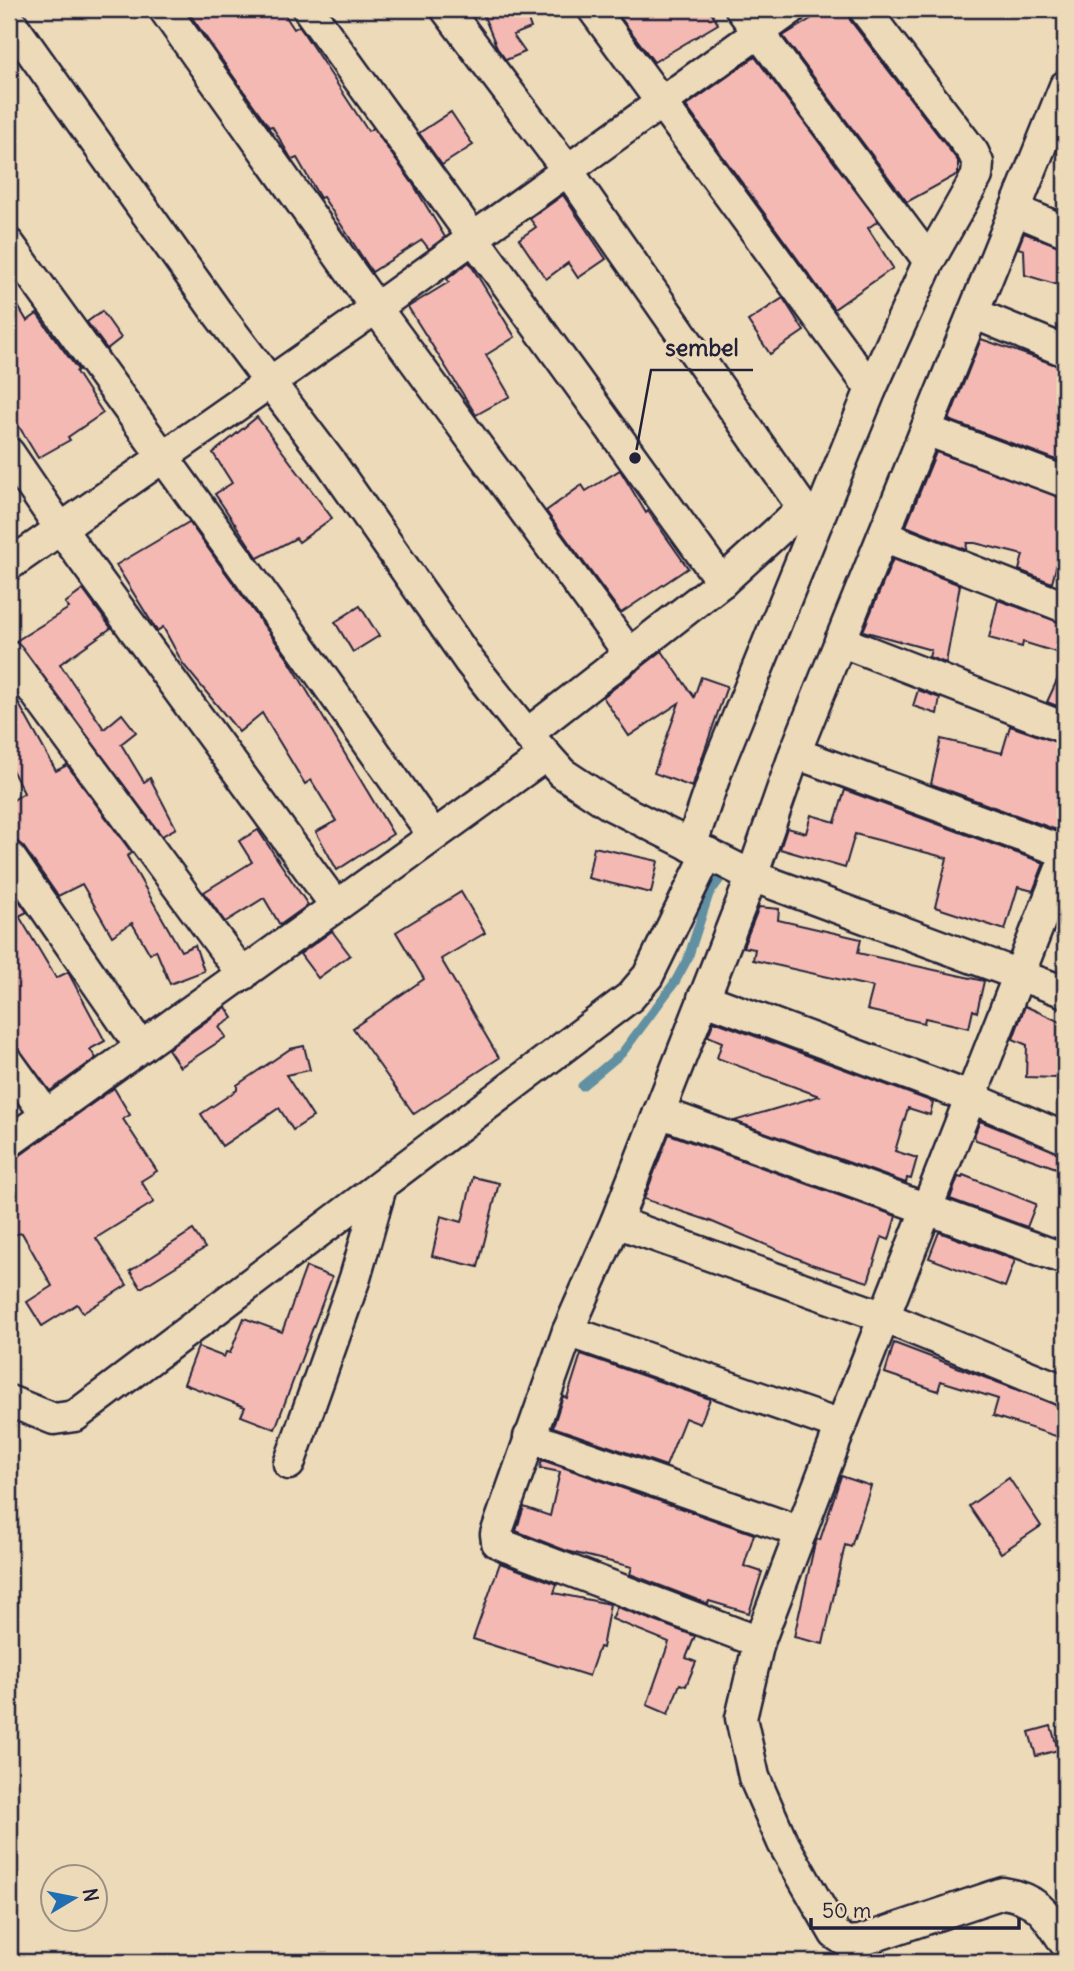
<svg xmlns="http://www.w3.org/2000/svg" width="1074" height="1971" viewBox="0 0 1074 1971" font-family="Delius,sans-serif">
<style>
.lines{fill:none;stroke-linecap:round;stroke-linejoin:round}
.stream{stroke:#6090a2;stroke-width:9}
.building{fill:#f4b9b2;stroke:#22223b;stroke-width:2}
.minor-casing{stroke:#22223b;stroke-width:35}
.minor{stroke:#eddab8;stroke-width:30}
.leader{fill:none;stroke:#22223b;stroke-width:2.5}
.callout-dot{fill:#22223b;stroke:#eddab8;stroke-width:2.5}
.callout-label{font-size:23px;text-anchor:middle;font-weight:bold;fill:#22223b;stroke:#eddab8;stroke-width:7;stroke-linejoin:round;paint-order:stroke}
</style>
<rect width="100%" height="100%" fill="#eddab8"/>
<filter id="ink" filterUnits="userSpaceOnUse"><feTurbulence type="fractalNoise" baseFrequency=".0143" numOctaves="2"/><feDisplacementMap in="SourceGraphic" scale="14" xChannelSelector="R" yChannelSelector="G"/><feConvolveMatrix kernelMatrix="1 2 1 2 8 2 1 2 1" color-interpolation-filters="sRGB"/></filter>
<g filter="url(#ink)">
<g class="lines">
<!-- stream -->
<path class="stream" d="M582,1086L622,1053L675,982L688,958L709,894L720,879"/>
</g>
<!-- building -->
<g class="building">
<path d="M186,9H281L294,29L299,26L368,131L373,128L413,184L445,237L429,249L422,240L372,272L323,197L320,198L297,158L292,160L272,126L269,127Z"/>
<path d="M481,9H524L531,28L513,35L525,52L506,60L497,48Z"/>
<path d="M614,9H709L718,24L654,62Z"/>
<path d="M827,9H847L850,20L958,161V174L907,202L783,36Z"/>
<path d="M755,57L878,221L868,228L893,268L834,309L686,106Z"/>
<path d="M451,112L473,145L442,165L419,133Z"/>
<path d="M563,195L606,259L578,278L568,263L546,279L519,239L536,227L530,219Z"/>
<path d="M1024,233L1065,248V287L1025,275L1024,250L1018,248Z"/>
<path d="M469,262L515,337L486,355L510,396L476,415L408,307L449,282L447,279Z"/>
<path d="M9,291L27,321L37,314L78,370L76,372L103,413L68,437L70,440L38,458L9,410Z"/>
<path d="M783,298L804,331L770,354L748,321Z"/>
<path d="M102,311L121,338L107,349L87,322Z"/>
<path d="M981,339L1065,368V463L949,420Z"/>
<path d="M257,417L332,518L299,542L296,538L258,558L215,494L232,483L213,453Z"/>
<path d="M936,452L1065,499V532L1052,583L1019,570L1023,555L975,543H967L966,550L906,526Z"/>
<path d="M620,470L646,513L648,511L688,568L621,613L546,511L582,485L586,491Z"/>
<path d="M189,522L288,659L393,834L337,870L316,832L336,821L311,780L305,784L262,713L239,732L183,664L163,627L157,631L116,565Z"/>
<path d="M893,559L960,585L946,663L929,657L931,650L863,631Z"/>
<path d="M83,590L111,628L60,664L104,729L122,714L136,732L121,744L144,782L150,778L176,828L162,836L16,641L69,608L65,603Z"/>
<path d="M998,600L1065,624V655L1023,642L1022,647L989,638Z"/>
<path d="M360,606L379,636L353,652L335,622Z"/>
<path d="M662,651L694,697L701,677L727,686L692,787L654,773L679,703L629,736L603,697Z"/>
<path d="M1065,663V709L1047,702Z"/>
<path d="M9,686L56,771L67,765L132,853L127,856L181,951L195,945L204,971L170,984L156,950L150,954L132,923L112,936L82,884L58,896L23,846L9,839V803L24,793L9,764Z"/>
<path d="M918,690L940,698L937,714L913,706Z"/>
<path d="M1010,726L1065,745V774L1056,803L1065,804V833L931,784L941,739L1002,753Z"/>
<path d="M845,790L1044,863L1033,891L1018,887L1005,930L935,907L947,858L855,834L845,868L780,849L787,828L806,833L811,815L835,822Z"/>
<path d="M258,830L308,905L280,925L264,898L225,922L204,892L252,862L239,841Z"/>
<path d="M594,847L658,861L651,893L588,878Z"/>
<path d="M9,886L27,912L19,916L56,978L68,972L105,1041L90,1049L96,1058L50,1091L9,1036Z"/>
<path d="M461,892L485,933L441,959L499,1058L414,1114L353,1028L424,979L396,932Z"/>
<path d="M759,907L779,909L778,920L861,939L858,953L984,981L977,1012L973,1010L969,1028L925,1018L924,1023L867,1010L873,987L753,960L755,949L743,947Z"/>
<path d="M332,931L350,955L318,978L300,954Z"/>
<path d="M1025,1006L1065,1024V1060L1058,1058L1057,1078L1026,1077L1027,1045L1013,1039Z"/>
<path d="M226,1007L233,1018L219,1027L226,1037L180,1067L168,1049Z"/>
<path d="M714,1021L933,1102L930,1115L908,1108L895,1151L917,1158L911,1179L907,1178L906,1183L734,1121L819,1096L717,1058L722,1042L708,1036Z"/>
<path d="M304,1046L310,1070L286,1075L313,1117L293,1130L279,1108L222,1146L201,1114L237,1090V1085L290,1049Z"/>
<path d="M114,1088L130,1115L123,1119L157,1171L141,1181L154,1202L96,1238L127,1285L83,1313L77,1304L42,1326L27,1302L52,1286L22,1233L9,1236V1159L19,1156Z"/>
<path d="M980,1121L1065,1155V1171L976,1140L974,1136Z"/>
<path d="M669,1134L896,1216L889,1240L882,1237L868,1282L811,1264L710,1221L644,1199Z"/>
<path d="M963,1175L1036,1204L1027,1227L950,1199L958,1177L962,1178Z"/>
<path d="M473,1177L499,1183L478,1267L432,1256L441,1216L462,1222Z"/>
<path d="M193,1230L205,1248L141,1288L130,1271Z"/>
<path d="M939,1232L1015,1260L1005,1287L929,1258Z"/>
<path d="M306,1267L332,1277L275,1429L241,1416L245,1407L184,1384L198,1347L224,1357L226,1352L230,1353L244,1318L282,1332Z"/>
<path d="M894,1343L1065,1408V1439L993,1416L998,1399L941,1381L938,1391L885,1373Z"/>
<path d="M581,1354L710,1399L700,1424L685,1418L666,1466L553,1427L563,1396L567,1398Z"/>
<path d="M542,1460L754,1534L744,1566L762,1572L749,1613L709,1601L708,1604L630,1574L632,1567L567,1551L516,1531L524,1507L550,1516L560,1472L540,1468Z"/>
<path d="M841,1476L871,1486L851,1547L845,1545L823,1644L794,1637L814,1547L817,1539L820,1540Z"/>
<path d="M1009,1478L1041,1526L1001,1553L969,1506Z"/>
<path d="M500,1563L557,1584L554,1593L610,1604L602,1648L599,1647L589,1676L473,1639Z"/>
<path d="M617,1607L695,1636L686,1658L696,1662L686,1686L680,1684L668,1714L647,1705L669,1642L612,1619Z"/>
<path d="M1051,1726L1058,1750L1036,1756L1029,1732Z"/>
</g>
<g class="lines">
<!-- minor casing -->
<g class="minor-casing">
<g id="minor">
<path d="M164,9L376,308L630,655"/>
<path d="M308,9L722,582"/>
<path d="M446,9L568,171L803,508L818,520"/>
<path d="M593,9L871,389"/>
<path d="M741,9L929,261"/>
<path d="M9,20L216,311L331,463L469,661L527,734L562,773L609,804L752,876L1065,992"/>
<path d="M1015,210L1065,231"/>
<path d="M9,244L306,654L433,835"/>
<path d="M973,313L1065,351"/>
<path d="M926,430L1065,482"/>
<path d="M9,453L60,528L336,906"/>
<path d="M883,536L1065,607"/>
<path d="M9,565L376,308L791,9"/>
<path d="M840,641L1065,728"/>
<path d="M9,657L243,975"/>
<path d="M527,734L722,582L803,508"/>
<path d="M795,753L1065,852"/>
<path d="M691,846L720,761L871,389L929,261L977,176L978,163L973,152L864,9"/>
<path d="M9,856L141,1047"/>
<path d="M1065,858L841,1426L759,1642L741,1718L754,1777L783,1843L835,1934L847,1942L860,1941L1003,1893C1040,1899 1046,1915 1065,1943"/>
<path d="M703,998L972,1098L1065,1138"/>
<path d="M9,1063L47,1116"/>
<path d="M659,1112L1065,1259"/>
<path d="M9,1142L546,755"/>
<path d="M616,1222L884,1317L1065,1391"/>
<path d="M568,1331L841,1426"/>
<path d="M9,1401L54,1419L75,1416L630,997L648,976L708,853"/>
<path d="M529,1437L801,1532"/>
<path d="M289,1464L355,1278L381,1187"/>
<path d="M759,1642L508,1547L497,1542L496,1534L568,1331L616,1222L752,876L795,753L1065,86"/>
</g>
</g>
<!-- minor -->
<use href="#minor" class="minor"/>
</g>
</g>
<!-- callouts -->
<path class="leader" d="M635 458L651 370H753"/>
<circle class="callout-dot" cx="635" cy="458" r="7"/>
<g class="callout-label">
<text x="702" y="356">sembel</text>
</g>
<!-- margin -->
<rect width="1074" height="1971" fill="none" stroke="#eddab8" stroke-width="35"/>
<rect x="18" y="18" width="1039" height="1936" fill="none" stroke="#22223b" stroke-width="2.5" filter="url(#ink)"/>
<!-- north arrow -->
<g transform="translate(74 1898) rotate(80)"><circle r="33" fill="#eddab8" stroke="#9c9086" stroke-width="2"/>
<path d="M0-5L12 26L0 18L-12 26Z" fill="#1f6fb2"/>
<text y="-10" font-size="19" font-weight="bold" text-anchor="middle" fill="#22223b">N</text>
</g>
<!-- scale -->
<path d="M811 1918v10h208v-10" fill="none" stroke="#22223b" stroke-width="3.5"/>
<text x="822" y="1918" font-size="21" fill="#22223b" stroke="#eddab8" stroke-width="5" paint-order="stroke">50 m</text>
</svg>
